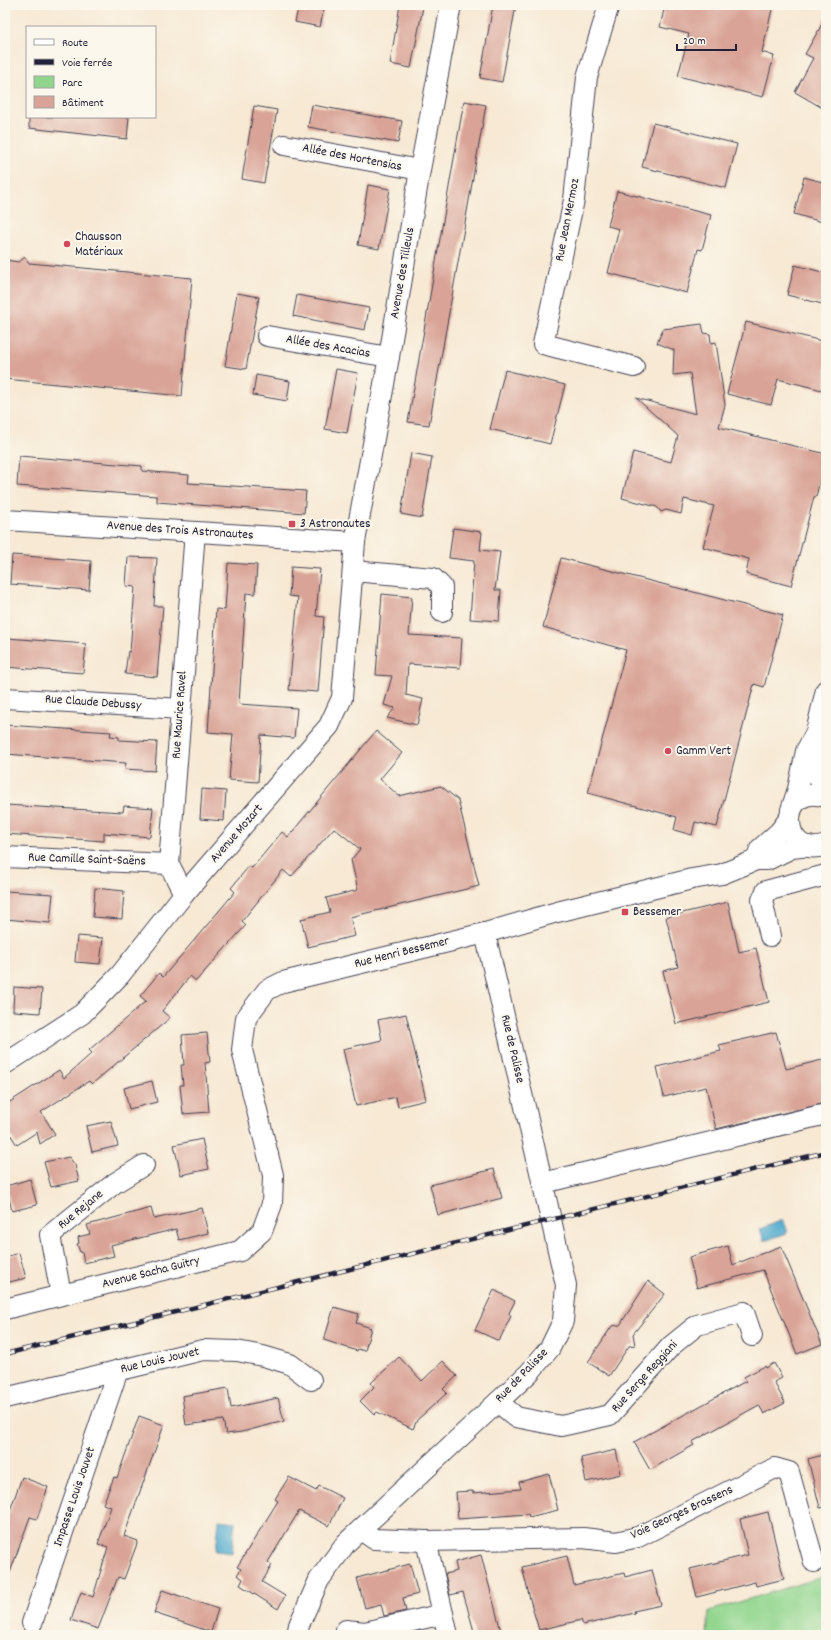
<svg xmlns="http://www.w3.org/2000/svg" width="831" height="1640" viewBox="0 0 831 1640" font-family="Dekko,sans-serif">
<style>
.green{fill:#92d68e;stroke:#5a7c64}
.water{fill:#4faacd;stroke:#386684}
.building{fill:#d9a497}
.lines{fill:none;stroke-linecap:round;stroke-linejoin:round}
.minor-casing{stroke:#424052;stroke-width:22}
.minor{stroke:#fff;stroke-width:20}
.rail-casing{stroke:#22223b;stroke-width:4.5}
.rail{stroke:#fbf7ec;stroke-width:3;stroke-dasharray:9;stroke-linecap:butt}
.poi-dot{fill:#d1495b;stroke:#fbf7ec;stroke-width:1.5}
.labels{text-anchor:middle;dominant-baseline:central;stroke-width:4;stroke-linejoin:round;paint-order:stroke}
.street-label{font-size:13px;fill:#22223b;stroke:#fbf7ec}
.poi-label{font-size:13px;fill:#22223b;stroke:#fbf7ec;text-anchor:start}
</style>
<rect width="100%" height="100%" fill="#fbf7ec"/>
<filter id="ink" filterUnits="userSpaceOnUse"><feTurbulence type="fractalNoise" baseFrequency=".025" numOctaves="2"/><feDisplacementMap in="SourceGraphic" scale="8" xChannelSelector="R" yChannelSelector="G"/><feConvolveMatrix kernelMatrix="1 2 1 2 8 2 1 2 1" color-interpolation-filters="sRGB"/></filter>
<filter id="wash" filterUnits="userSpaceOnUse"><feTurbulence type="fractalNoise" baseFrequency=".012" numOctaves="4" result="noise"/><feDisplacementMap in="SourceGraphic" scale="16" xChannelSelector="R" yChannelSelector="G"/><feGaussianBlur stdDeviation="0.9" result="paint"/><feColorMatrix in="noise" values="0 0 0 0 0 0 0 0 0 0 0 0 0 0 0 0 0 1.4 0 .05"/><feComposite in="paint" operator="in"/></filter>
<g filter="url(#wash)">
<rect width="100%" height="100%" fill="#f7e9d4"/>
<!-- green -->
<path class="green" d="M826,1576V1635H707L709,1611Z"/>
<!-- water -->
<g class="water">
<path d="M783,1220L787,1233L764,1241L760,1229Z"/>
<path d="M219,1520L235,1522L232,1553L216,1551Z"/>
</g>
<g id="blocks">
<!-- building -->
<g class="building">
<path d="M299,5L324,8L320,27L295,22Z"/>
<path d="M400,5L423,7L411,68L390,64Z"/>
<path d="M493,5H516L502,82L480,78Z"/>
<path d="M665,5H773L762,52L774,56L763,97L678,76L689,34L660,27Z"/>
<path d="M826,17V110L795,92L813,58L805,54Z"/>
<path d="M464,101L486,105L429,425L408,422Z"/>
<path d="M312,105L402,121L398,143L308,127Z"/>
<path d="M254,106L277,110L264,183L242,179Z"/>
<path d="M29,117H129L127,139L29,128Z"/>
<path d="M653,123L737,144L726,188L642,167Z"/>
<path d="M804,177L826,183V223L794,214Z"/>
<path d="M368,185L390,189L379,249L358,245Z"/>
<path d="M617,191L711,215L702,250L698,249L687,293L608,273L619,229L608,226Z"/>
<path d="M25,257L29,263L192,278L182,396L5,379V260L19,262Z"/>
<path d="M795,265L826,273V305L787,295Z"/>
<path d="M237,293L259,297L246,369L225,366Z"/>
<path d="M297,295L369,308L365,330L293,316Z"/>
<path d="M746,322L826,342V391L778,379L771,405L727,394Z"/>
<path d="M702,324L704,333L710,334L711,343L716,342L725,405L719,427L826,454V482L820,480L816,497H814L791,586L746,574L749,559L703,547L714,506L684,499L681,514L666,510L661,512L657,507L622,498L633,452L671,462L678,436L636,398L696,414L690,373L673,375L674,350L657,343L663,329Z"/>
<path d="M336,369L358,373L347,433L325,429Z"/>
<path d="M505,370L565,385L550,444L490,429Z"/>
<path d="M256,375L290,381L287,401L253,395Z"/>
<path d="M411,453L432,457L422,518L401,514Z"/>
<path d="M19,456L142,466V471L189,475L188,483L306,491L304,513L157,502V496L17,486Z"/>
<path d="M453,528L482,532L480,550L500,552L495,590H501L499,621L470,619L474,561L449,558Z"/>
<path d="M12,555L91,561L89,590L10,584Z"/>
<path d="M128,557L157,558L154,606H163L157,677L125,674L128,651L130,652L135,587L126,586Z"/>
<path d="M561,558L783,615L764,687L754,684L717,827L695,822L692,835L674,830L677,817L588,793L626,650L543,627Z"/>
<path d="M228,563L257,565L255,594L246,593L239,704L297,708L294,738L261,735L258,782L229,780L233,734L208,732L216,609L225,610Z"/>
<path d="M291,567L320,569L316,616L324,617L318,692L289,690L298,597L289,596Z"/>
<path d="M382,594L412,597L409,635L462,638L460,668L408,664L406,695L423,699L417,725L387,718L395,708L384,705L392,676L376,675Z"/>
<path d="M7,638L86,644L83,673L5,667Z"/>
<path d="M5,725L111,732L110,736L119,737V740L157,742L155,771L125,769L126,763L5,754Z"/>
<path d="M376,731L402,753L380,779L399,796L441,786L458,800L479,886L350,917L355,936L308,947L301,919L330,912L326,898L358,890L351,860L360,849L334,828L291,877L283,870L242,921L246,925L196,981L190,976L162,1011L170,1018L92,1084L89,1081L41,1112L55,1134L40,1144L37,1132L17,1145L5,1126V1105L59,1070L64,1078L92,1053L89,1050L146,1001L140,996L159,973L163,977L235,892L231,888L249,866L252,868L282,832L288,837Z"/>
<path d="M202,789L226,791L224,821L200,819Z"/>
<path d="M5,805L123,812L124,806L153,808L150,837L104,833V841L5,834Z"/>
<path d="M95,888L124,891L122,919L93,917Z"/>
<path d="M5,891L53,894L50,923L5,919Z"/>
<path d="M728,902L739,952L756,948L769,1002L676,1024L663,971L678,967L666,917Z"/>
<path d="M77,936L103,938L100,964L75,962Z"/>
<path d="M14,987L42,989L40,1013L13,1011Z"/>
<path d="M406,1014L426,1100L398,1107L396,1097L356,1106L343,1049L382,1040L378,1020Z"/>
<path d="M776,1032L786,1069L826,1059V1103L716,1129L706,1087L664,1097L657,1067L721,1051L719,1045Z"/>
<path d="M207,1033L210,1062L205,1063L209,1112L183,1114L180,1085H183L181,1065H184L182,1035Z"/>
<path d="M152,1081L157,1102L129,1109L124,1088Z"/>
<path d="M111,1121L118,1146L92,1152L86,1126Z"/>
<path d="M202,1139L209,1169L181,1175L174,1145Z"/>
<path d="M69,1157L75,1165L79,1181L51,1187L44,1162Z"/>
<path d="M494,1169L502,1198L438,1215L430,1185Z"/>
<path d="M30,1179L37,1205L12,1211L6,1186Z"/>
<path d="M151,1208L154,1219L202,1208L208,1233L179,1240L176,1229L111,1245L114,1256L84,1263L82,1252H80L77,1244L79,1243L78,1237L90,1234L87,1225Z"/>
<path d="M728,1246L733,1265L781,1246L822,1344L797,1354L763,1270L697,1288L689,1257Z"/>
<path d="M19,1253L26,1278L5,1283V1257Z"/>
<path d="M648,1281L665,1294L633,1334L635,1345L629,1346L609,1376L588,1362L612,1326L620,1325Z"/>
<path d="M494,1290L515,1301L509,1313L511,1316L499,1341L475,1330Z"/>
<path d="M334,1307L359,1314L356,1323L371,1328L365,1351L358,1349L357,1351L324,1340Z"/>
<path d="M399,1357L422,1381L443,1361L457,1376L443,1389L447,1393L417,1420L413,1429L377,1412L374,1415L360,1401L374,1387L371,1383Z"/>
<path d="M774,1363L782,1378L774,1382L785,1403L764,1414L759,1405L692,1442L694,1445L650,1470L634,1442L746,1381L744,1377L765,1366L766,1368Z"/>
<path d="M228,1388L231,1408L278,1398L284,1421L242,1432L226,1434L223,1420L186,1425L182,1396Z"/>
<path d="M139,1416L164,1425L124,1536L138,1541L124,1579L118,1577L98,1629L71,1620L81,1592L93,1597L108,1547L98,1544L111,1507L103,1504L114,1477L117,1478Z"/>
<path d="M616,1450L621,1474L586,1482L581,1458Z"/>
<path d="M826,1454V1507L820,1508L808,1459Z"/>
<path d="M549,1474L558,1510L529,1517L528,1514L458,1519L456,1492L473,1491V1493L521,1489L519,1482Z"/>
<path d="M22,1477L48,1487L37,1519L30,1517L7,1581H5V1524Z"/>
<path d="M289,1477L316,1491L319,1486L343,1498L329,1526L299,1511L268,1562L272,1565L262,1582L285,1596L278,1609L240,1585L243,1579L237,1575L241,1569L237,1567L278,1501L275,1499Z"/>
<path d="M768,1512L784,1579L756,1586L755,1582L697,1597L690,1569L748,1555L740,1519Z"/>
<path d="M481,1555L495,1608L502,1635H475L463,1592L450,1595L445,1574L457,1571L455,1562Z"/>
<path d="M567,1556L574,1585L624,1573L625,1577L652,1570L661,1605L634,1611L635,1613L583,1625L581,1620L539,1630L531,1603L522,1567Z"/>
<path d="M410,1564L418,1594L403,1598L406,1611L384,1616L381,1604L365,1608L357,1578Z"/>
<path d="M162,1590L218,1609L211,1632L154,1613Z"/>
</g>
</g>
</g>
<g filter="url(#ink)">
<use href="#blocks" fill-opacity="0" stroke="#424052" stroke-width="1"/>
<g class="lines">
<!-- minor casing -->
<g class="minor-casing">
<g id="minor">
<path d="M609,5L587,77L574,200L543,344L634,367"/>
<path d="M284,145L420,170"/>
<path d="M267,336L389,357"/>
<path d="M5,520L355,542"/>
<path d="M353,571L433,578L442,587V612"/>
<path d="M5,698L181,709"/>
<path d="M816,744V770L826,795"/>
<path d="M826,797C777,780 779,862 826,845"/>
<path d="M791,810L798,789L806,751L816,732L826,690"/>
<path d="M5,857L169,864"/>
<path d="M756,860L760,849L779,832L789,819"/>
<path d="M184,894L169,864L195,532"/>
<path d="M770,936L762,900L766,891L826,875"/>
<path d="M5,1064L82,1014L120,975L184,894L329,726L342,698L355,542L389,357L420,170L451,5"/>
<path d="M543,1183L826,1114"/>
<path d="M61,1295L50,1235L115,1183L144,1165"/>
<path d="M5,1309L240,1251L262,1231L272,1204L273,1175L242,1050L246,1018L267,990L283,982L485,933L557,912L692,879L722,874L756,860H767L792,848L809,846"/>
<path d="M5,1398L203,1350L237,1351L263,1356L290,1364L311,1380"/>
<path d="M498,1402L516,1417L561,1426L610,1415L671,1346L697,1325L744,1312L752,1336"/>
<path d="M361,1530L374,1539L426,1541L583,1538L616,1542L638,1537L775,1468L789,1472L814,1562"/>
<path d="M426,1541L448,1635"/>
<path d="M32,1623L118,1370"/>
<path d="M346,1630L365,1632L443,1614"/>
<path d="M297,1635L299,1625L319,1580L346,1543L529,1373L550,1348L563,1321L566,1285L485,933"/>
</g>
</g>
<!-- minor -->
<use href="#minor" class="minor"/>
<!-- rail casing -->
<g class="rail-casing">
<path id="rail" d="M5,1354L826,1152"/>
</g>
<!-- rail -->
<use href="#rail" class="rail"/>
</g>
</g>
<!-- markers -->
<g class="poi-dot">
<circle cx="67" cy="244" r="4"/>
<rect x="288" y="520" width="8" height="8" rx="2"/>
<circle cx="668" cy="751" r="4"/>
<rect x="621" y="908" width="8" height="8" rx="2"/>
</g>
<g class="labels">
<!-- street labels -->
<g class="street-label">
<text transform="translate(352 158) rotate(11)">Allée des Hortensias</text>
<text transform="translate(568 220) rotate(-79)">Rue Jean Mermoz</text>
<text transform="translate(403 273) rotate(-80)">Avenue des Tilleuls</text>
<text transform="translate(328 347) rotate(10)">Allée des Acacias</text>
<text transform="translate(180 531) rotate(4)">Avenue des Trois Astronautes</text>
<text transform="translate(93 703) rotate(4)">Rue Claude Debussy</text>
<text transform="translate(180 715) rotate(-86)">Rue Maurice Ravel</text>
<text transform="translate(237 834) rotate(-49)">Avenue Mozart</text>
<text transform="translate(87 860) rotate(2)">Rue Camille Saint-Saëns</text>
<text transform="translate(402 953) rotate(-14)">Rue Henri Bessemer</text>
<text transform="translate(512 1049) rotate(77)">Rue de Palisse</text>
<text transform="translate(81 1210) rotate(-39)">Rue Rejane</text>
<text transform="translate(151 1273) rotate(-14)">Avenue Sacha Guitry</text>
<text transform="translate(160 1361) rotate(-13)">Rue Louis Jouvet</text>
<text transform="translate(522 1376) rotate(-46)">Rue de Palisse</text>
<text transform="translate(645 1377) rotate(-48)">Rue Serge Reggiani</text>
<text transform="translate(75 1497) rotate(-71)">Impasse Louis Jouvet</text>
<text transform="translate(682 1513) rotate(-25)">Voie Georges Brassens</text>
</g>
<!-- poi labels -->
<g class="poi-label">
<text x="75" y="237">Chausson<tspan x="75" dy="15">Matériaux</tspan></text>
<text x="300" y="524">3 Astronautes</text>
<text x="676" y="751">Gamm Vert</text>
<text x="633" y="912">Bessemer</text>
</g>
</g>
<!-- margin -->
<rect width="831" height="1640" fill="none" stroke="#fbf7ec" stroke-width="20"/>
<!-- legend -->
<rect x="26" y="26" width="130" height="92" fill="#fbf7ec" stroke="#a4a2a5"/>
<rect x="34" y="39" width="20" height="6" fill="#ffffff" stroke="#a4a2a5"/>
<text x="62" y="46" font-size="12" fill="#22223b">Route</text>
<rect x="34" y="59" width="20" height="6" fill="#22223b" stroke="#a4a2a5"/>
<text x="62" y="66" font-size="12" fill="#22223b">Voie ferrée</text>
<rect x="34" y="76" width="20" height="12" fill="#92d68e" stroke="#a4a2a5"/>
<text x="62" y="86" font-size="12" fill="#22223b">Parc</text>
<rect x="34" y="96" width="20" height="12" fill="#d9a497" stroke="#a4a2a5"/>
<text x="62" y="106" font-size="12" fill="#22223b">Bâtiment</text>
<!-- scale -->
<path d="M677 44v6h59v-6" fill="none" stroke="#22223b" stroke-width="2"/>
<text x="683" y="44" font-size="12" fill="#22223b" stroke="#fbf7ec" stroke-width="3" paint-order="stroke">20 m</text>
</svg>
